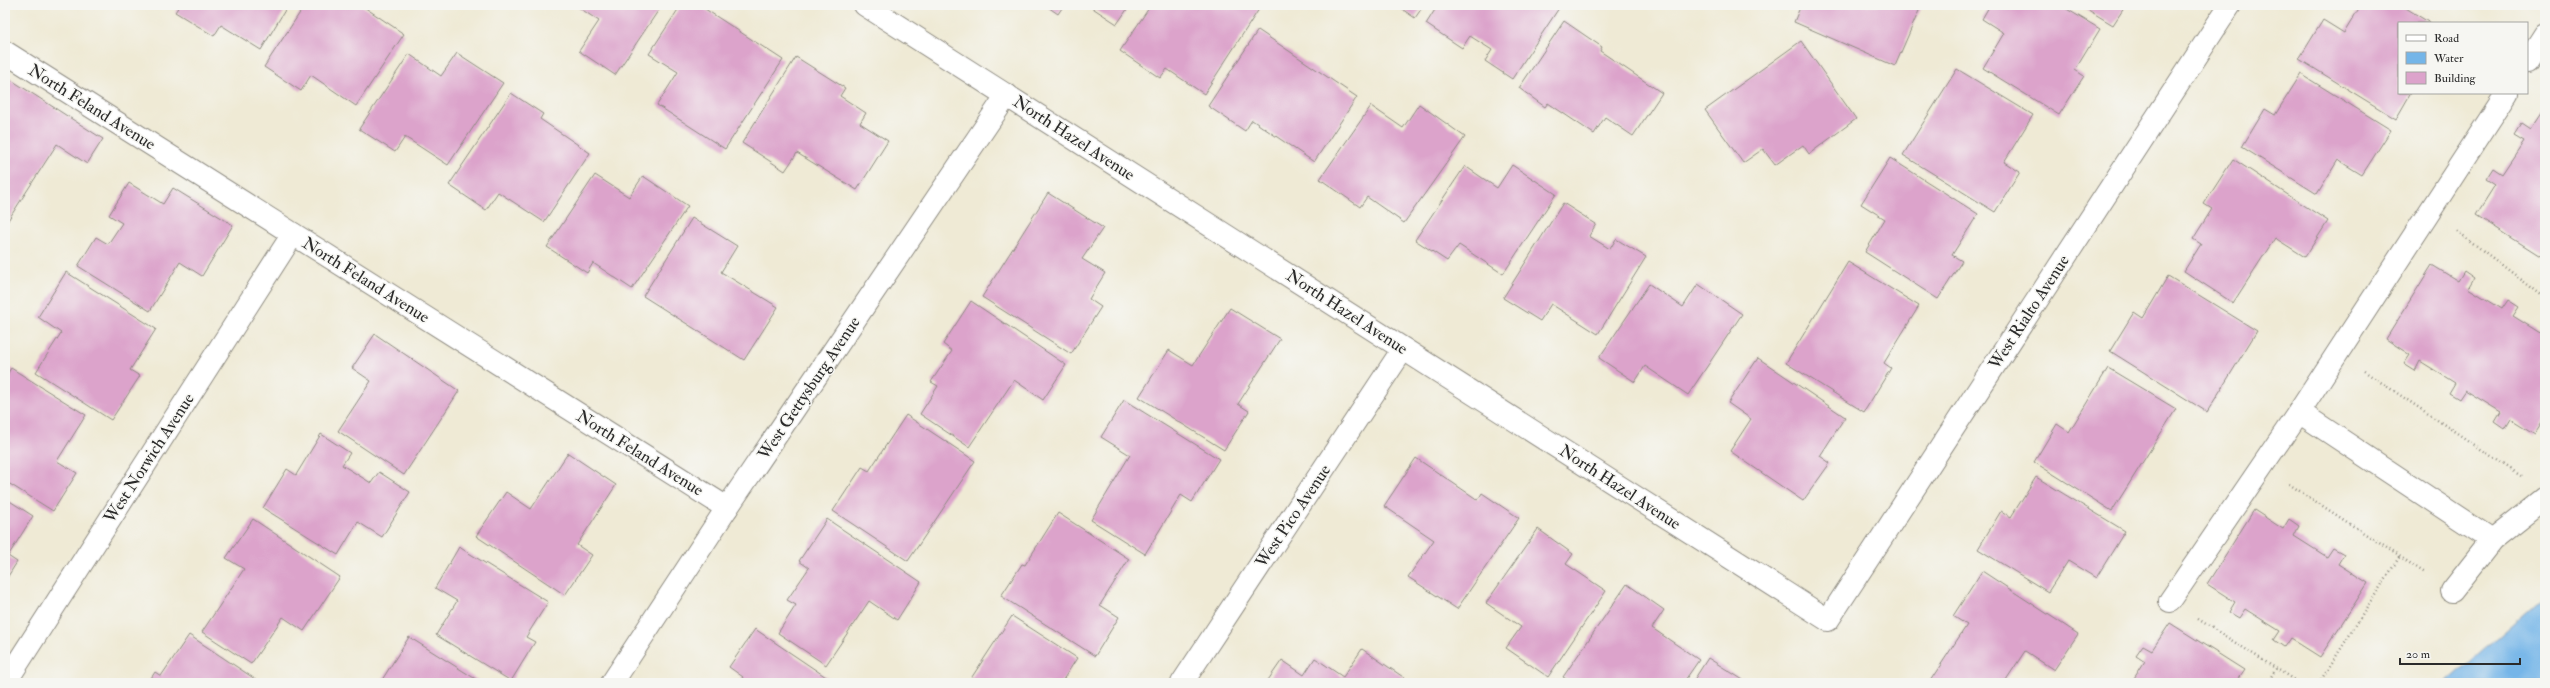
<svg xmlns="http://www.w3.org/2000/svg" width="2550" height="688" viewBox="0 0 2550 688" font-family="'IM FELL Double Pica',serif">
<style>
.water{fill:#74b5e8;stroke:#50708a}
.building{fill:#dca3cb}
.lines{fill:none;stroke-linecap:round;stroke-linejoin:round}
.street-casing{stroke:#8d8a80;stroke-width:24}
.path{stroke:#8d8a80;stroke-width:2.5;stroke-dasharray:1 3;stroke-linecap:butt}
.street{stroke:#fff;stroke-width:22}
.labels{text-anchor:middle;dominant-baseline:central;stroke-width:3;stroke-linejoin:round;paint-order:stroke}
.street-label{font-size:17px;fill:#2b2b2b;stroke:#f6f6f2}
</style>
<rect width="100%" height="100%" fill="#f6f6f2"/>
<filter id="ink" filterUnits="userSpaceOnUse"><feTurbulence type="fractalNoise" baseFrequency=".025" numOctaves="2"/><feDisplacementMap in="SourceGraphic" scale="8" xChannelSelector="R" yChannelSelector="G"/><feConvolveMatrix kernelMatrix="1 2 1 2 8 2 1 2 1" color-interpolation-filters="sRGB"/></filter>
<filter id="wash" filterUnits="userSpaceOnUse"><feTurbulence type="fractalNoise" baseFrequency=".012" numOctaves="4" result="noise"/><feDisplacementMap in="SourceGraphic" scale="16" xChannelSelector="R" yChannelSelector="G"/><feGaussianBlur stdDeviation="0.9" result="paint"/><feColorMatrix in="noise" values="0 0 0 0 0 0 0 0 0 0 0 0 0 0 0 0 0 1.4 0 .05"/><feComposite in="paint" operator="in"/></filter>
<g filter="url(#wash)">
<rect width="100%" height="100%" fill="#efead5"/>
<!-- water -->
<path class="water" d="M2545,595V683H2445Z"/>
<g id="blocks">
<!-- building -->
<g class="building">
<path d="M180,5H288L261,50L221,25L214,36L175,12Z"/>
<path d="M305,5H361L404,34L356,106L311,75L301,91L264,67Z"/>
<path d="M575,5H662L615,75L579,51L599,21Z"/>
<path d="M681,5H699L783,60L725,149L657,105L678,72L649,54Z"/>
<path d="M1045,5H1064L1058,14Z"/>
<path d="M1088,5H1130L1117,24Z"/>
<path d="M1151,5H1259L1261,6L1204,94L1167,69L1160,78L1120,51Z"/>
<path d="M1396,5H1424L1415,18Z"/>
<path d="M1438,5H1561L1512,79L1485,61L1492,50L1470,36L1462,48L1426,24Z"/>
<path d="M1801,5H1918L1921,6L1895,66L1794,22Z"/>
<path d="M1990,5H2060L2100,29L2075,70L2084,76L2059,115L1983,68L2004,33L1982,19Z"/>
<path d="M2080,5H2126L2113,25Z"/>
<path d="M2361,5H2401L2430,23H2399V93H2411L2396,119L2299,59L2323,20L2344,33Z"/>
<path d="M1564,21L1602,47L1600,51L1662,93L1633,136L1605,117L1594,134L1548,103L1545,107L1519,88Z"/>
<path d="M1258,30L1357,97L1314,162L1252,120L1245,131L1208,106Z"/>
<path d="M1801,41L1856,119L1809,154L1803,145L1775,165L1763,149L1743,163L1705,110Z"/>
<path d="M457,53L503,83L448,165L405,137L395,152L359,129L409,54L441,76Z"/>
<path d="M796,57L845,88L840,96L866,113L860,123L888,141L857,190L797,153L785,171L742,143Z"/>
<path d="M1957,69L2033,115L2004,162L2020,172L1995,212L1903,155Z"/>
<path d="M2301,74L2391,130L2362,175L2338,160L2317,194L2242,147L2265,109L2275,115Z"/>
<path d="M5,76L103,139L87,164L57,144L5,225Z"/>
<path d="M511,93L543,114L540,119L590,153L544,222L498,192L486,210L449,185Z"/>
<path d="M1419,104L1465,137L1404,223L1367,197L1360,207L1320,179L1371,106L1403,128Z"/>
<path d="M2545,107V259L2476,215L2495,185L2486,179L2493,168L2502,174L2524,141L2514,135L2521,124L2530,130Z"/>
<path d="M1890,158L1978,214L1952,255L1962,261L1938,299L1865,252L1885,219L1861,204Z"/>
<path d="M2233,159L2328,221L2305,257L2275,238L2233,303L2184,271L2201,244L2193,239L2212,209L2204,204Z"/>
<path d="M1512,165L1556,194L1503,274L1459,245L1447,261L1415,240L1465,166L1497,188Z"/>
<path d="M595,175L629,197L643,176L688,206L632,289L593,263L587,273L547,247Z"/>
<path d="M129,183L163,204L173,188L233,225L202,276L180,262L150,311L78,266L96,237L108,244L122,223L109,215Z"/>
<path d="M1048,193L1103,228L1082,259L1105,273L1089,299L1101,307L1071,354L982,297Z"/>
<path d="M1563,203L1596,224L1589,236L1610,249L1616,239L1646,257L1598,334L1551,304L1540,321L1503,298Z"/>
<path d="M692,218L737,246L721,272L778,307L744,360L643,296Z"/>
<path d="M1848,262L1919,306L1884,363L1891,368L1864,412L1786,363Z"/>
<path d="M2432,265L2458,281L2464,271L2474,278L2468,288L2502,309L2508,300L2519,307L2513,316L2545,336V418L2535,434L2511,419L2505,429L2495,422L2501,412L2465,390L2459,399L2449,393L2455,383L2420,361L2415,371L2404,364L2410,355L2386,339Z"/>
<path d="M66,272L156,329L130,370L140,376L111,420L36,372L61,333L38,317Z"/>
<path d="M2168,276L2257,331L2207,412L2110,351L2134,312L2143,318Z"/>
<path d="M1649,284L1683,307L1698,284L1742,314L1688,395L1645,366L1635,382L1599,358Z"/>
<path d="M971,301L1066,365L1043,400L1014,380L969,447L920,414L938,386L931,382L952,351L943,344Z"/>
<path d="M1230,308L1280,339L1238,404L1249,411L1224,450L1139,397L1169,350L1193,365Z"/>
<path d="M375,334L459,391L404,475L338,431L371,381L352,368Z"/>
<path d="M1758,358L1845,417L1820,456L1830,463L1803,501L1730,451L1751,419L1728,403Z"/>
<path d="M11,368L86,415L57,461L77,473L53,511L5,481V378Z"/>
<path d="M2108,368L2176,409L2112,511L2034,462L2057,424L2069,432Z"/>
<path d="M1124,400L1219,459L1192,502L1181,495L1145,554L1091,520L1130,455L1101,437Z"/>
<path d="M906,415L975,461L908,561L833,511L862,467L869,471Z"/>
<path d="M321,434L350,453L342,465L371,483L379,472L410,492L382,537L358,522L338,555L263,508L287,469L296,475Z"/>
<path d="M568,453L616,485L577,545L592,555L565,595L476,536L506,492L531,509Z"/>
<path d="M1416,458L1478,500L1482,493L1519,518L1457,609L1408,577L1434,540L1384,506Z"/>
<path d="M2036,477L2125,531L2096,578L2068,561L2048,592L1978,549L2001,511L2011,517Z"/>
<path d="M5,498L33,516L8,556L17,562L5,581Z"/>
<path d="M2254,510L2283,529L2289,519L2299,526L2294,536L2327,557L2333,548L2344,554L2338,564L2368,583L2320,657L2290,638L2284,647L2274,640L2280,631L2245,609L2239,618L2229,612L2235,602L2207,584Z"/>
<path d="M1058,513L1129,559L1100,605L1119,617L1095,656L1001,596L1022,564L1025,565Z"/>
<path d="M253,519L340,577L304,631L283,617L251,664L202,632L244,569L226,558Z"/>
<path d="M827,519L921,582L897,620L869,601L826,665L778,633L796,605L787,600L809,568L799,561Z"/>
<path d="M1538,529L1573,554L1566,564L1606,591L1548,677L1506,648L1521,627L1486,603Z"/>
<path d="M459,547L548,602L526,637L535,642L511,681L436,635L457,601L435,588Z"/>
<path d="M1982,571L2078,634L2054,670L2025,651L2004,683L1930,681L1967,625L1953,616Z"/>
<path d="M1627,584L1664,610L1652,628L1699,660L1683,683H1572L1563,677Z"/>
<path d="M1012,616L1077,658L1061,683H968Z"/>
<path d="M2170,623L2244,670L2235,683H2131L2145,661L2136,655L2143,645L2152,650Z"/>
<path d="M755,629L835,683H739L743,677L729,667Z"/>
<path d="M189,635L261,683H148L155,672L161,676Z"/>
<path d="M409,637L482,683H380Z"/>
<path d="M1362,649L1412,683H1266L1282,660L1304,675L1315,658L1343,677Z"/>
<path d="M1708,658L1748,683H1692Z"/>
</g>
</g>
</g>
<g filter="url(#ink)">
<use href="#blocks" fill-opacity="0" stroke="#8d8a80" stroke-width="1"/>
<g class="lines">
<!-- street casing -->
<g class="street-casing">
<g id="street">
<path d="M865,5L1828,620L2230,5"/>
<path d="M5,52L727,508"/>
<path d="M2527,62L2545,34"/>
<path d="M2492,540L2299,412L2507,93"/>
<path d="M2452,591L2492,540L2545,498"/>
<path d="M2170,601L2299,412"/>
<path d="M5,683L293,234"/>
<path d="M612,683L727,508L1007,95"/>
<path d="M1182,683L1403,349"/>
</g>
</g>
<!-- path -->
<g class="path">
<path d="M2457,231L2544,297"/>
<path d="M2364,371L2521,476"/>
<path d="M2289,484L2425,573"/>
<path d="M2198,619L2299,683"/>
<path d="M2267,683L2276,669"/>
<path d="M2319,683L2400,556"/>
</g>
<!-- street -->
<use href="#street" class="street"/>
</g>
</g>
<g class="labels">
<!-- street labels -->
<g class="street-label">
<text transform="translate(92 107) rotate(32)">North Feland Avenue</text>
<text transform="translate(1074 138) rotate(33)">North Hazel Avenue</text>
<text transform="translate(366 280) rotate(32)">North Feland Avenue</text>
<text transform="translate(1347 312) rotate(33)">North Hazel Avenue</text>
<text transform="translate(2029 312) rotate(-57)">West Rialto Avenue</text>
<text transform="translate(809 388) rotate(-56)">West Gettysburg Avenue</text>
<text transform="translate(640 453) rotate(32)">North Feland Avenue</text>
<text transform="translate(149 458) rotate(-57)">West Norwich Avenue</text>
<text transform="translate(1620 487) rotate(33)">North Hazel Avenue</text>
<text transform="translate(1293 516) rotate(-56)">West Pico Avenue</text>
</g>
</g>
<!-- margin -->
<rect width="2550" height="688" fill="none" stroke="#f6f6f2" stroke-width="20"/>
<!-- legend -->
<rect x="2398" y="22" width="130" height="72" fill="#f6f6f2" stroke="#a5a5a2"/>
<rect x="2406" y="35" width="20" height="6" fill="#ffffff" stroke="#a5a5a2"/>
<text x="2434" y="42" font-size="12" fill="#2b2b2b">Road</text>
<rect x="2406" y="52" width="20" height="12" fill="#74b5e8" stroke="#a5a5a2"/>
<text x="2434" y="62" font-size="12" fill="#2b2b2b">Water</text>
<rect x="2406" y="72" width="20" height="12" fill="#dca3cb" stroke="#a5a5a2"/>
<text x="2434" y="82" font-size="12" fill="#2b2b2b">Building</text>
<!-- scale -->
<path d="M2400 658v6h120v-6" fill="none" stroke="#2b2b2b" stroke-width="2"/>
<text x="2406" y="658" font-size="12" fill="#2b2b2b" stroke="#f6f6f2" stroke-width="3" paint-order="stroke">20 m</text>
</svg>
